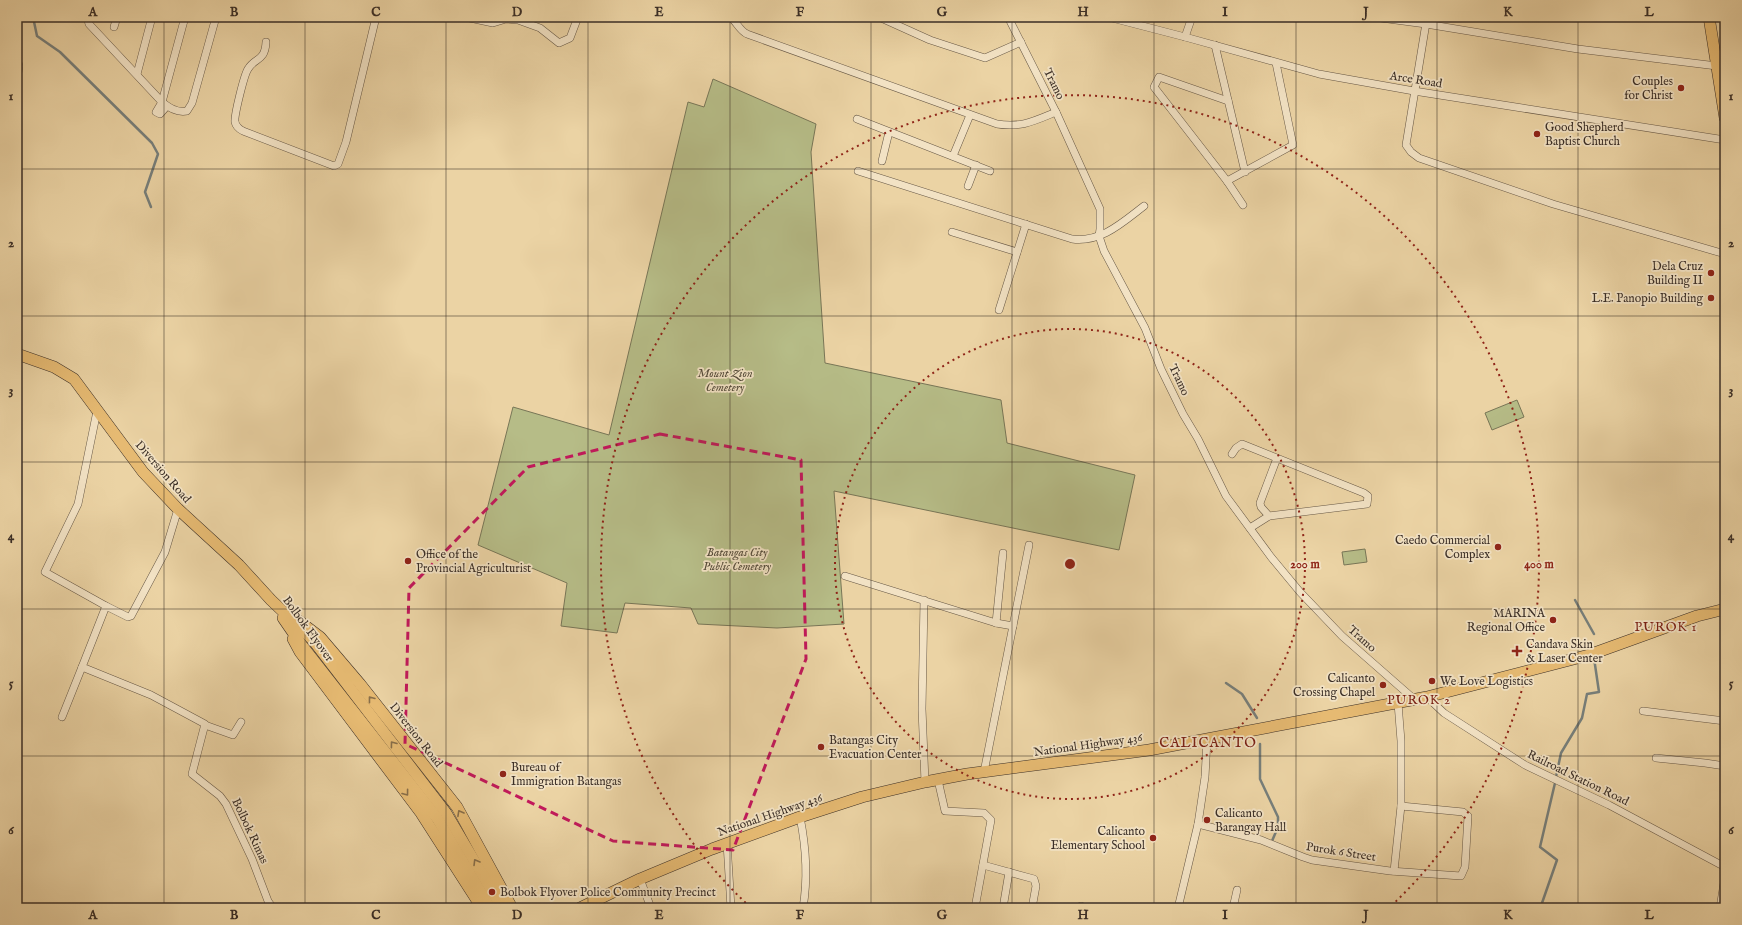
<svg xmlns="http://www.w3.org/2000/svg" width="1742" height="925" viewBox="0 0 1742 925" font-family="'IM FELL English',serif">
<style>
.green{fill:#b6bc87;stroke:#787657}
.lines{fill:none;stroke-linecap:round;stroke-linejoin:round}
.stream{stroke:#777f7b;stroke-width:2.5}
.minor-casing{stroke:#675846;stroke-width:8}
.primary-casing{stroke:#3b2f27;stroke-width:12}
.trunk-casing{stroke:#3b2f27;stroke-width:12}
.minor{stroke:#f2e2c4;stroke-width:7}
.primary{stroke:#e6ba72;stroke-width:11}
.trunk{stroke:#e6ba72;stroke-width:11}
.oneway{stroke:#886e49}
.marked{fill:none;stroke:#c2185b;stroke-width:3;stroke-dasharray:8 5;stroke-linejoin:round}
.grid{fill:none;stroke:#3b2f27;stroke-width:1;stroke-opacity:0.55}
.ring{fill:none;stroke:#8f2418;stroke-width:2;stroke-dasharray:2 4}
.poi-dot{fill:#8f2418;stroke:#f2e2c4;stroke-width:1.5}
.labels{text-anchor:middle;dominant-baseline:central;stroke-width:3.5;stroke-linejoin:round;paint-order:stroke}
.street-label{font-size:12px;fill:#3b2f27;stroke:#f2e2c4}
.poi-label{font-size:12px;fill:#3b2f27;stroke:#f2e2c4;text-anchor:start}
.park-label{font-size:12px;font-style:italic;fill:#544b3a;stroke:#f2e2c4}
.neighbourhood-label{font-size:13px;letter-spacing:1px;fill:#7a1f14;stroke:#f2e2c4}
.quarter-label{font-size:14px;letter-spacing:1px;fill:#7a1f14;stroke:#f2e2c4}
.centre{fill:#8f2418;stroke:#f2e2c4;stroke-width:2}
.ring-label{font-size:12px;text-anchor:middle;font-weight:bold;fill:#8f2418;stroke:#f2e2c4;stroke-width:3.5;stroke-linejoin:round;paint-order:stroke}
.neatline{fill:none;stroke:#3b2f27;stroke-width:1.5}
.grid-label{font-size:13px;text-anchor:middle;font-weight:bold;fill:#3b2f27}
</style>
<rect width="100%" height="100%" fill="#ebd3a4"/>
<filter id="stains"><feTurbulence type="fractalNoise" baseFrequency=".005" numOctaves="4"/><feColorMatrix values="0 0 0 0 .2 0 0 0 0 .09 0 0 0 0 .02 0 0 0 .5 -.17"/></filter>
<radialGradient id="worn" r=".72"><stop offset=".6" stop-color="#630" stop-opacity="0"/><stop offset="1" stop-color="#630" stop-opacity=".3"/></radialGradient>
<!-- green -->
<g class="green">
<path d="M713,79L816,124L811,152L825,363L1001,400L1007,443L1135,475L1119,550L834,491L844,624L777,628L698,624L691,608L625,603L617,633L561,626L567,583L478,545L513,407L609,435L688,102L704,107Z"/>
<path d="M1517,400L1524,417L1492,430L1485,413Z"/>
<path d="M1365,549L1367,562L1344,565L1342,552Z"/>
</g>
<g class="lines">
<!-- stream -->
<g class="stream">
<path d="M33,17L37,36L60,52L152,143L158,154L145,192L151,207"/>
<path d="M1575,600L1594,634"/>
<path d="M1226,683L1242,694L1257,718"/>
<path d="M1260,744V779L1278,817V827L1272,841"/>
<path d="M1556,777L1561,753L1582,718L1587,694L1599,692L1594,658"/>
<path d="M1541,908L1542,903L1557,860L1540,847L1555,783"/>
</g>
<!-- minor casing -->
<g class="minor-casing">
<g id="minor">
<path d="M87,17L89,24L162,102C169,108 177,113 187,111L192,103L216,17"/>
<path d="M465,17L493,23L506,19L518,20L540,28L559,43L570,38L578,17"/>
<path d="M730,17C737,22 739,30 747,34L997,124C1021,128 1034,121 1056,112"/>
<path d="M879,17L930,40L985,58L1021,42"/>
<path d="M1008,17L1056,112L1100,209V229L1099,236L1104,251L1145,328L1161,369L1183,414L1198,439L1226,496L1271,557L1300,592L1342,636L1415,700"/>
<path d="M1108,17L1185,37L1319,74L1414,91L1725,140"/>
<path d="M1373,17L1426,24L1578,49L1717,66"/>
<path d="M1427,17L1406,145L1411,152L1419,158L1553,204L1725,254"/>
<path d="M114,27L117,17"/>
<path d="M1185,37L1192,17"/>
<path d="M266,42C265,62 255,57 248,69C244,75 234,116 235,122C236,127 239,129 243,131L334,166L338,164L346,142L376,17"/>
<path d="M1215,45L1245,172"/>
<path d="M17,58L19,66L17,80"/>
<path d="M137,74L152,17"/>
<path d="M1228,101L1159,77L1154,87L1227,181L1243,205"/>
<path d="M167,106L160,114L156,112L162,102L185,17"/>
<path d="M857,119L990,171"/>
<path d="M953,156L970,115"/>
<path d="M882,161L889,132"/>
<path d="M858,171L1072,239C1101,243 1123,222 1144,206"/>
<path d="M1227,181L1293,145L1276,63"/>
<path d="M968,186L976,165"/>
<path d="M952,232L1017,252"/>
<path d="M999,310L1026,224"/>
<path d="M97,411L78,504L45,572L106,606L82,667L151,695L205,724L192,774L220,796L226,804L252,859L268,901L273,908"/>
<path d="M1232,454L1236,448L1242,444L1364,493L1368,496L1367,504L1269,516L1261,507L1260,503L1277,458"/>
<path d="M1250,528L1269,516"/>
<path d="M845,576L996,623L1013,626"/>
<path d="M924,600L922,709L925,782"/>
<path d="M106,606L128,617L131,616L165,552L178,509"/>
<path d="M996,623L1003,553"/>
<path d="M1427,697L1444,713L1525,765L1609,805L1725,867"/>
<path d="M1643,711L1725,721"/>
<path d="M62,717L82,667"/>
<path d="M205,725L233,735L241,722"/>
<path d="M1656,758L1705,763L1725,766"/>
<path d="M984,772L1029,545"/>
<path d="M938,780L945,811L984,813L991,820L975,908"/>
<path d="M800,817C806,847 808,878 803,908"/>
<path d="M1198,824L1261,840L1303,857L1312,860L1390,871L1461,876L1465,867L1468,816L1463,812L1401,806"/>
<path d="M727,843L731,908"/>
<path d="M983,865L1034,879L1036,886L1032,908"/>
<path d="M1394,871L1401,806V741L1398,703"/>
<path d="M640,879L651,908"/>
<path d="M1003,908L1009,872"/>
<path d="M1081,908V906"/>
<path d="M1178,908L1198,824L1205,777L1207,740"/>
<path d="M1233,908L1237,890"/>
<path d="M1720,908L1725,877"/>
</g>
</g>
<!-- primary casing -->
<g class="primary-casing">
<g id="primary">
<path d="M1709,17L1725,118"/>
<path d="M299,621L320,637L360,684L457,807L512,908"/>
<path d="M293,639L300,652L421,813L482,908"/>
<path d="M580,908L640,879L712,849L800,817L862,797L925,782L967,774L1149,750L1427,697L1589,655L1697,616L1725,609"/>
</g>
</g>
<!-- trunk casing -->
<g class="trunk-casing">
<g id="trunk">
<path d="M17,354L54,367L74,379L143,472L178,509L239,565L271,600L313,640L446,813L502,908"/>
<path d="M283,618L303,647L437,818L490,908"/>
</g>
</g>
<!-- minor -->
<use href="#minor" class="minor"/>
<!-- primary -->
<use href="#primary" class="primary"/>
<!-- trunk -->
<use href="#trunk" class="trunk"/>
</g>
<!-- one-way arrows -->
<defs><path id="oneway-chevron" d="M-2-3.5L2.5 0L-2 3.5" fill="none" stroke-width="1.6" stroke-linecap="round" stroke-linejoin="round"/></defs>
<g class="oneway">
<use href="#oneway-chevron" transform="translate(371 699) rotate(-128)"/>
<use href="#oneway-chevron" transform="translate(393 744) rotate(-127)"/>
<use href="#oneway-chevron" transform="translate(406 793) rotate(53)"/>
<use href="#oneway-chevron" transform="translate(460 813) rotate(-119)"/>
<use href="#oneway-chevron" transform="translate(476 862) rotate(-121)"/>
</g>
<!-- marked area -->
<path class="marked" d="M660,434L801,460L806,659L733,850L613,841L405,744L409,588L528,467Z"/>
<!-- grid -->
<path class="grid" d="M164,17V908M305,17V908M446,17V908M588,17V908M730,17V908M871,17V908M1012,17V908M1154,17V908M1296,17V908M1437,17V908M1578,17V908M17,169H1725M17,316H1725M17,462H1725M17,609H1725M17,756H1725"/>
<!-- distance rings -->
<g class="ring">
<circle cx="1070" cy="564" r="235"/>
<path d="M750 907A469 469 0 1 1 1390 907"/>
</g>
<!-- markers -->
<g class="poi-dot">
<circle cx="1681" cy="88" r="4"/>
<circle cx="1537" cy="134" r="4"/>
<circle cx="1711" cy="273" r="4"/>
<circle cx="1711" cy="298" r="4"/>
<circle cx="1498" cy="547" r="4"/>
<circle cx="408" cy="561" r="4"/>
<circle cx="1553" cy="620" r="4"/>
<path d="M1515 645h4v4h4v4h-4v4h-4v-4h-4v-4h4z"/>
<circle cx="1432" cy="681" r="4"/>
<circle cx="1383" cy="685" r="4"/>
<circle cx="821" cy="747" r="4"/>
<circle cx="503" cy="774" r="4"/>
<circle cx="1207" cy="820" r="4"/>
<circle cx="1153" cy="838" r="4"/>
<circle cx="492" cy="892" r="4"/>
</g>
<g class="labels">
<!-- street labels -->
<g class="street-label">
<text transform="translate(1416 80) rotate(9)">Arce Road</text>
<text transform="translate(1054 84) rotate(64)">Tramo</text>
<text transform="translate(1179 380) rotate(65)">Tramo</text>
<text transform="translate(163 472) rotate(49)">Diversion Road</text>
<text transform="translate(308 629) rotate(54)">Bolbok Flyover</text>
<text transform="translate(1362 639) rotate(42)">Tramo</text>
<text transform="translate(416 735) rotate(52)">Diversion Road</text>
<text transform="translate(1088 745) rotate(-8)">National Highway 436</text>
<text transform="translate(1578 778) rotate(26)">Railroad Station Road</text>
<text transform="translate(770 815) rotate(-19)">National Highway 436</text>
<text transform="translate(250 831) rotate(65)">Bolbok Rimas</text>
<text transform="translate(1341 852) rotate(9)">Purok 6 Street</text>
</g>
<!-- poi labels -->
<g class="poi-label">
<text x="1673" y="81" text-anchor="end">Couples<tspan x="1673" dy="14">for Christ</tspan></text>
<text x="1545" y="127">Good Shepherd<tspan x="1545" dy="14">Baptist Church</tspan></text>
<text x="1703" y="266" text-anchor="end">Dela Cruz<tspan x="1703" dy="14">Building II</tspan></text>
<text x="1703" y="298" text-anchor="end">L.E. Panopio Building</text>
<text x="1490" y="540" text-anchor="end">Caedo Commercial<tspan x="1490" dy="14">Complex</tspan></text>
<text x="416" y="554">Office of the<tspan x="416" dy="14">Provincial Agriculturist</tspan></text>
<text x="1545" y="613" text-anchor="end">MARINA<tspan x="1545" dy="14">Regional Office</tspan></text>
<text x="1526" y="644">Candava Skin<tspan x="1526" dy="14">&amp; Laser Center</tspan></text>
<text x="1375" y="678" text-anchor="end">Calicanto<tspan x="1375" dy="14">Crossing Chapel</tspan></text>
<text x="1440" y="681">We Love Logistics</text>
<text x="829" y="740">Batangas City<tspan x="829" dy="14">Evacuation Center</tspan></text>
<text x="511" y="767">Bureau of<tspan x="511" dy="14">Immigration Batangas</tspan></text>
<text x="1215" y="813">Calicanto<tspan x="1215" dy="14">Barangay Hall</tspan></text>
<text x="1145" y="831" text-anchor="end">Calicanto<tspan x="1145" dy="14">Elementary School</tspan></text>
<text x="500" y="892">Bolbok Flyover Police Community Precinct</text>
</g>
<!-- park labels -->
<g class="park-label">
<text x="725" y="373">Mount Zion<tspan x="725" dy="14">Cemetery</tspan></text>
<text x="737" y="552">Batangas City<tspan x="737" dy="14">Public Cemetery</tspan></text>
</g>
<!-- neighbourhood labels -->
<g class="neighbourhood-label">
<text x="1666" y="627">PUROK 1</text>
<text x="1419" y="700">PUROK 2</text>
</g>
<!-- quarter labels -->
<g class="quarter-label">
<text x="1208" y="743">CALICANTO</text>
</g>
</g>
<circle cx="1070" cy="564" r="6" class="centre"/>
<g class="ring-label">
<text x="1305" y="568">200 m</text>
<text x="1539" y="568">400 m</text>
</g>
<!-- margin -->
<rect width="1742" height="925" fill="none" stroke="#ebd3a4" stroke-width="44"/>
<rect x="22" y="22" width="1698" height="881" class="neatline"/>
<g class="grid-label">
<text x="93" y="16">A</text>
<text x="234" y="16">B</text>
<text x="376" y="16">C</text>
<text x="517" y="16">D</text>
<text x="659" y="16">E</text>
<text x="800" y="16">F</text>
<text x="942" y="16">G</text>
<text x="1083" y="16">H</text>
<text x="1225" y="16">I</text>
<text x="1366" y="16">J</text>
<text x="1508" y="16">K</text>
<text x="1649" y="16">L</text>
<text x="11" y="100">1</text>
<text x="1731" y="100">1</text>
<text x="11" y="247">2</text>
<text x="1731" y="247">2</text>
<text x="11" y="394">3</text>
<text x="1731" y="394">3</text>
<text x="11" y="540">4</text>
<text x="1731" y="540">4</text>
<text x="11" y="687">5</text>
<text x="1731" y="687">5</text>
<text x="11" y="834">6</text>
<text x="1731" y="834">6</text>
<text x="93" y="919">A</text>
<text x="234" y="919">B</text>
<text x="376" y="919">C</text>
<text x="517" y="919">D</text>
<text x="659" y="919">E</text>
<text x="800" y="919">F</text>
<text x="942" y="919">G</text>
<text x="1083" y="919">H</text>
<text x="1225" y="919">I</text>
<text x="1366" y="919">J</text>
<text x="1508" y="919">K</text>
<text x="1649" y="919">L</text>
</g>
<rect width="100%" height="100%" filter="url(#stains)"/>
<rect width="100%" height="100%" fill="url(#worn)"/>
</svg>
